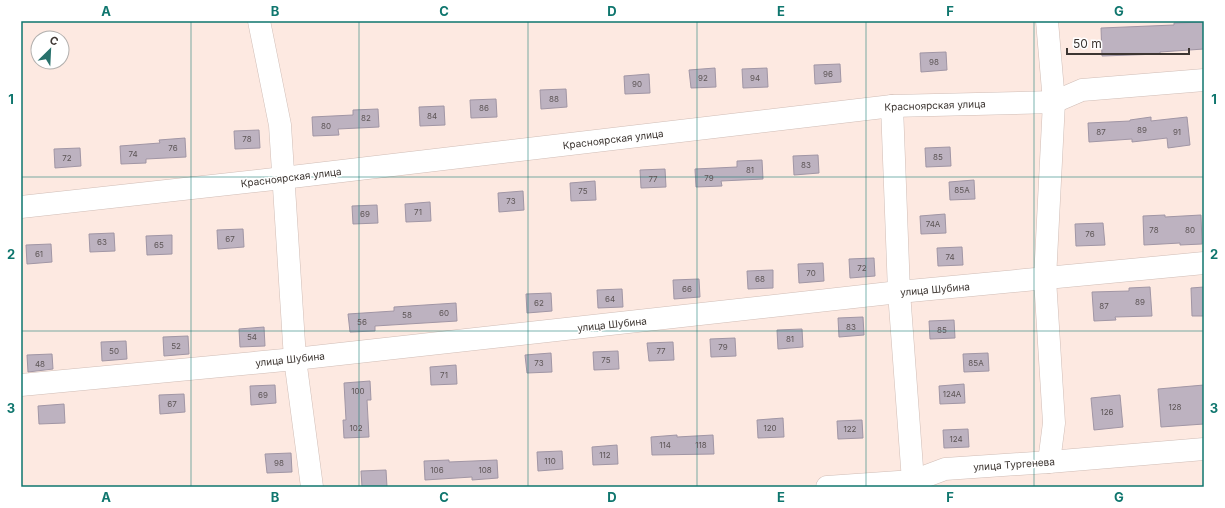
<svg xmlns="http://www.w3.org/2000/svg" width="1225" height="508" viewBox="0 0 1225 508" font-family="Inter,sans-serif">
<style>
.building{fill:#bdb2c0;stroke:#a196a5}
.lines{fill:none;stroke-linecap:round;stroke-linejoin:round}
.minor-casing{stroke:#d0bdb6;stroke-width:23}
.minor{stroke:#fff;stroke-width:22}
.grid{fill:none;stroke:#0f766e;stroke-width:1;stroke-opacity:0.55}
.labels{text-anchor:middle;dominant-baseline:central;stroke-width:3;stroke-linejoin:round;paint-order:stroke}
.number-label{font-size:8px;fill:#5d5556}
.street-label{font-size:10px;fill:#3d3632;stroke:#fff}
.neatline{fill:none;stroke:#0f766e;stroke-width:1.5}
.grid-label{font-size:13px;text-anchor:middle;font-weight:bold;fill:#0f766e}
</style>
<rect width="100%" height="100%" fill="#fde9e1"/>
<!-- building -->
<g class="building">
<path d="M1204,22V49L1160,52V54L1102,56L1101,28L1174,25V23Z"/>
<path d="M946,52L947,70L921,72L920,53Z"/>
<path d="M840,64L841,82L815,84L814,65Z"/>
<path d="M715,68L716,87L691,88L689,70Z"/>
<path d="M767,68L768,87L743,88L742,69Z"/>
<path d="M649,74L650,93L625,94L624,76Z"/>
<path d="M566,89L567,107L541,109L540,90Z"/>
<path d="M496,99L497,117L471,118L470,100Z"/>
<path d="M444,106L445,125L420,126L419,107Z"/>
<path d="M378,109L379,127L338,129L339,135L313,136L312,117L353,115V110Z"/>
<path d="M1151,117V121L1187,117L1190,145L1168,148L1167,138L1132,142V139L1089,142L1088,123L1130,121V120Z"/>
<path d="M259,130L260,148L235,149L234,131Z"/>
<path d="M185,138L186,157L146,159V163L121,164L120,146L160,143L159,140Z"/>
<path d="M950,147L951,166L926,167L925,148Z"/>
<path d="M80,148L81,166L55,168L54,149Z"/>
<path d="M818,155L819,173L794,175L793,156Z"/>
<path d="M762,160L763,179L721,181L722,186L696,187L695,169L737,167V161Z"/>
<path d="M665,169L666,187L641,188L640,170Z"/>
<path d="M974,180L975,199L950,200L949,182Z"/>
<path d="M595,181L596,200L571,201L570,183Z"/>
<path d="M523,191L524,210L499,212L498,193Z"/>
<path d="M430,202L431,221L406,222L405,204Z"/>
<path d="M377,205L378,223L353,224L352,206Z"/>
<path d="M945,214L946,233L921,234L920,216Z"/>
<path d="M1165,215V217L1201,215L1202,244L1180,245V243L1144,245L1143,216Z"/>
<path d="M1103,223L1105,245L1076,246L1075,224Z"/>
<path d="M243,229L244,247L218,249L217,230Z"/>
<path d="M114,233L115,251L90,252L89,234Z"/>
<path d="M172,235V254L147,255L146,236Z"/>
<path d="M51,244L52,262L27,264L26,245Z"/>
<path d="M962,247L963,265L938,266L937,248Z"/>
<path d="M874,258L875,276L850,278L849,259Z"/>
<path d="M823,263L824,281L799,283L798,264Z"/>
<path d="M773,270V288L748,289L747,271Z"/>
<path d="M699,279L700,297L674,299L673,280Z"/>
<path d="M1150,287L1152,316L1115,317L1116,320L1094,321L1092,292L1129,291V288Z"/>
<path d="M1204,287V316H1192L1191,288Z"/>
<path d="M622,289L623,307L598,308L597,290Z"/>
<path d="M551,293L552,311L527,313L526,294Z"/>
<path d="M456,303L457,321L375,326V331L350,332L348,314L394,311V307Z"/>
<path d="M863,317L864,335L839,337L838,318Z"/>
<path d="M954,320L955,338L930,339L929,321Z"/>
<path d="M264,327L265,346L240,347L239,329Z"/>
<path d="M802,329L803,347L778,349L777,330Z"/>
<path d="M188,336L189,354L164,356L163,337Z"/>
<path d="M735,338L736,356L711,357L710,339Z"/>
<path d="M126,341L127,359L102,361L101,342Z"/>
<path d="M673,342L674,360L649,361L647,343Z"/>
<path d="M618,351L619,369L594,370L593,352Z"/>
<path d="M551,353L552,372L527,373L525,355Z"/>
<path d="M988,353L989,371L964,372L963,354Z"/>
<path d="M52,354L53,369L28,372L27,355Z"/>
<path d="M456,365L457,384L431,385L430,367Z"/>
<path d="M370,381L371,400H367L369,437L344,438L343,420H346L344,383Z"/>
<path d="M964,384L965,403L940,404L939,386Z"/>
<path d="M275,385L276,403L251,405L250,386Z"/>
<path d="M1204,385V424L1161,427L1158,389Z"/>
<path d="M184,394L185,412L160,414L159,395Z"/>
<path d="M1120,395L1123,427L1094,430L1091,398Z"/>
<path d="M64,404L65,423L39,424L38,406Z"/>
<path d="M783,418L784,437L758,438L757,420Z"/>
<path d="M862,420L863,438L838,439L837,421Z"/>
<path d="M968,429L969,447L944,448L943,430Z"/>
<path d="M677,435V437L713,435L714,454L652,455L651,437Z"/>
<path d="M617,445L618,464L593,465L592,447Z"/>
<path d="M562,451L563,469L538,471L537,452Z"/>
<path d="M291,453L292,472L267,473L265,454Z"/>
<path d="M449,460V462L497,460L498,478L472,480V477L425,480L424,461Z"/>
<path d="M386,470L387,487H362L361,471Z"/>
</g>
<g class="lines">
<!-- minor casing -->
<g class="minor-casing">
<g id="minor">
<path d="M259,21L280,125L295,359L312,487"/>
<path d="M1047,21L1054,102L1045,279L1054,423L1049,462"/>
<path d="M892,106L899,292L913,481L912,487"/>
<path d="M21,207L283,178L892,106L1054,102L1082,90L1204,80"/>
<path d="M21,385L295,359L899,292L1204,263"/>
<path d="M827,487L913,481L945,469L1049,462L1204,449"/>
</g>
</g>
<!-- minor -->
<use href="#minor" class="minor"/>
</g>
<!-- grid -->
<path class="grid" d="M191,21V487M359,21V487M528,21V487M697,21V487M866,21V487M1034,21V487M21,177H1204M21,331H1204"/>
<g class="labels">
<!-- number labels -->
<g class="number-label">
<text x="934" y="62">98</text>
<text x="828" y="74">96</text>
<text x="703" y="78">92</text>
<text x="755" y="78">94</text>
<text x="637" y="84">90</text>
<text x="554" y="99">88</text>
<text x="484" y="108">86</text>
<text x="432" y="116">84</text>
<text x="366" y="118">82</text>
<text x="326" y="126">80</text>
<text x="1142" y="130">89</text>
<text x="1101" y="132">87</text>
<text x="1177" y="132">91</text>
<text x="247" y="139">78</text>
<text x="173" y="148">76</text>
<text x="133" y="154">74</text>
<text x="938" y="157">85</text>
<text x="67" y="158">72</text>
<text x="806" y="165">83</text>
<text x="750" y="170">81</text>
<text x="709" y="178">79</text>
<text x="653" y="179">77</text>
<text x="962" y="190">85А</text>
<text x="583" y="191">75</text>
<text x="511" y="201">73</text>
<text x="418" y="212">71</text>
<text x="365" y="214">69</text>
<text x="933" y="224">74А</text>
<text x="1154" y="230">78</text>
<text x="1190" y="230">80</text>
<text x="1090" y="234">76</text>
<text x="230" y="239">67</text>
<text x="102" y="242">63</text>
<text x="159" y="245">65</text>
<text x="39" y="254">61</text>
<text x="950" y="257">74</text>
<text x="862" y="268">72</text>
<text x="811" y="273">70</text>
<text x="760" y="279">68</text>
<text x="687" y="289">66</text>
<text x="610" y="299">64</text>
<text x="1140" y="302">89</text>
<text x="539" y="303">62</text>
<text x="1104" y="306">87</text>
<text x="444" y="313">60</text>
<text x="407" y="315">58</text>
<text x="362" y="322">56</text>
<text x="851" y="327">83</text>
<text x="942" y="330">85</text>
<text x="252" y="337">54</text>
<text x="790" y="339">81</text>
<text x="176" y="346">52</text>
<text x="723" y="347">79</text>
<text x="114" y="351">50</text>
<text x="661" y="351">77</text>
<text x="606" y="360">75</text>
<text x="539" y="363">73</text>
<text x="976" y="363">85А</text>
<text x="40" y="364">48</text>
<text x="444" y="375">71</text>
<text x="358" y="391">100</text>
<text x="952" y="394">124А</text>
<text x="263" y="395">69</text>
<text x="172" y="404">67</text>
<text x="1175" y="407">128</text>
<text x="1107" y="412">126</text>
<text x="356" y="428">102</text>
<text x="770" y="428">120</text>
<text x="850" y="429">122</text>
<text x="956" y="439">124</text>
<text x="665" y="445">114</text>
<text x="701" y="445">118</text>
<text x="605" y="455">112</text>
<text x="550" y="461">110</text>
<text x="279" y="463">98</text>
<text x="437" y="470">106</text>
<text x="485" y="470">108</text>
</g>
<!-- street labels -->
<g class="street-label">
<text transform="translate(935 105) rotate(-2)">Красноярская улица</text>
<text transform="translate(613 139) rotate(-7)">Красноярская улица</text>
<text transform="translate(291 177) rotate(-7)">Красноярская улица</text>
<text transform="translate(935 289) rotate(-5)">улица Шубина</text>
<text transform="translate(612 324) rotate(-6)">улица Шубина</text>
<text transform="translate(290 359) rotate(-6)">улица Шубина</text>
<text transform="translate(1014 464) rotate(-4)">улица Тургенева</text>
</g>
</g>
<!-- border -->
<rect width="1225" height="508" fill="none" stroke="#ffffff" stroke-width="44"/>
<!-- north arrow -->
<g transform="translate(50 50) rotate(24)"><circle r="19" fill="#ffffff" stroke="#b1afad"/>
<path d="M0-3L7 15L0 10L-7 15Z" fill="#28716c"/>
<text y="-6" font-size="11" font-weight="bold" text-anchor="middle" fill="#3d3632">С</text>
</g>
<!-- scale -->
<path d="M1067 48v6h122v-6" fill="none" stroke="#3d3632" stroke-width="2"/>
<text x="1073" y="48" font-size="12" fill="#3d3632" stroke="#ffffff" stroke-width="3" paint-order="stroke">50 m</text>
<rect x="22" y="22" width="1181" height="464" class="neatline"/>
<g class="grid-label">
<text x="106" y="16">A</text>
<text x="275" y="16">B</text>
<text x="444" y="16">C</text>
<text x="612" y="16">D</text>
<text x="781" y="16">E</text>
<text x="950" y="16">F</text>
<text x="1119" y="16">G</text>
<text x="11" y="104">1</text>
<text x="1214" y="104">1</text>
<text x="11" y="259">2</text>
<text x="1214" y="259">2</text>
<text x="11" y="413">3</text>
<text x="1214" y="413">3</text>
<text x="106" y="502">A</text>
<text x="275" y="502">B</text>
<text x="444" y="502">C</text>
<text x="612" y="502">D</text>
<text x="781" y="502">E</text>
<text x="950" y="502">F</text>
<text x="1119" y="502">G</text>
</g>
</svg>
